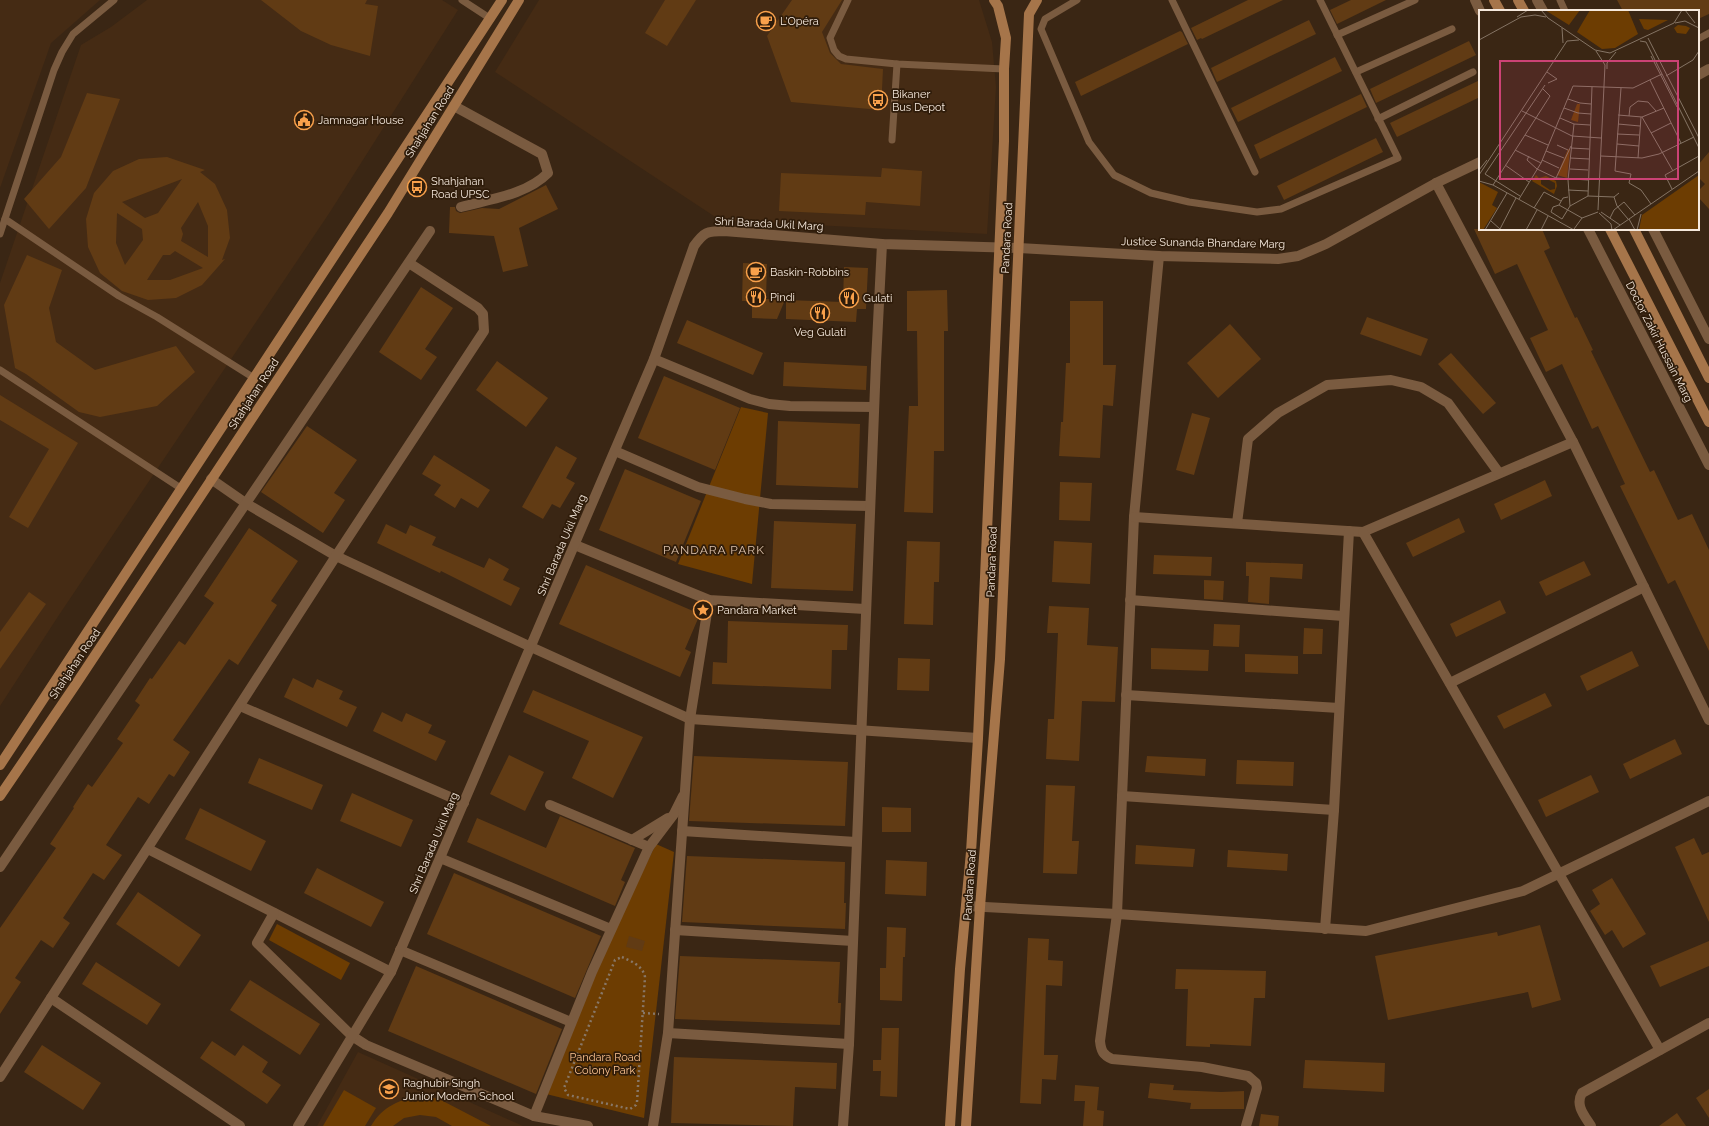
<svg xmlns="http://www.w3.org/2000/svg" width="1709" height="1126" viewBox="0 0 1709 1126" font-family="Raleway,sans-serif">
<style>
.built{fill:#452b14}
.green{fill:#6d3d02}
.building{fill:#613b14;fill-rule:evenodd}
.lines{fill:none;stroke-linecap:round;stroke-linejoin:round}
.path{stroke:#887767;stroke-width:2.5;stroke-dasharray:2 3;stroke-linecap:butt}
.service{stroke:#7a5b40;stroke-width:7}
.minor{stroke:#7a5b40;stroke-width:10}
.secondary{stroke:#a6754a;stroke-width:10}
.labels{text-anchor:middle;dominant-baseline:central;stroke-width:3.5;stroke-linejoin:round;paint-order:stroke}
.poi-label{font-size:11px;fill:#f6e9dd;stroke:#2f1c0a;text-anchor:start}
.street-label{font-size:11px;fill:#f6e9dd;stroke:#2f1c0a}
.park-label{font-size:11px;fill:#fdc391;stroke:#2f1c0a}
.neighbourhood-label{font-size:12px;letter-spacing:1px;fill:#dbc1ab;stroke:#2f1c0a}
.inset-road{fill:none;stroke:#857464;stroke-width:1}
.view{fill:#cc4275;fill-opacity:0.15;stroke:#cc4275;stroke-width:2}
.inset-edge{fill:none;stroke:#f6e9dd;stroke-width:2}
</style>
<rect width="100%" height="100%" fill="#3a2614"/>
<!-- built -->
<g class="built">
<path d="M0,0H100L51,43L0,188Z"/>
<path d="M147,0H442L458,10L330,212L59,615L0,706V283L81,45L111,27Z"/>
<path d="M539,0H979L992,42L996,87L987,234L720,220L495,72Z"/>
<path d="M358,1052L523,1126H317Z"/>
</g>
<!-- green -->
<g class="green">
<path d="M741,407L768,413L752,584L678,564Z"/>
<path d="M656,844L674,852L644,1118L546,1094L593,973Z"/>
<path d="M277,924L350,963L341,980L269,940Z"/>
<path d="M344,1090L376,1108L365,1126H323Z"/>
<path d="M422,1096L439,1099L491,1126H452L436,1117L420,1115L404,1118L393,1126H371C383,1106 400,1099 422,1096Z"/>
</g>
<!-- building -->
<g class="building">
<path d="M261,0H367L365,4L378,6L370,56L331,45L301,31Z"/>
<path d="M665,0H696L667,46L645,33Z"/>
<path d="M792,0H842L822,32L830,53L841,64L883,69L881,110L791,102L767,36Z"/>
<path d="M1248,0H1283L1202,39L1201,38L1197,40L1191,28Z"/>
<path d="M1351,0H1386L1337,24L1330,10Z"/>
<path d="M1617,0H1709V14L1698,19V11H1623Z"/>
<path d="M1309,20L1316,34L1217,82L1211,68Z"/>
<path d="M1180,31L1182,32L1188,44L1081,96L1075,82Z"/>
<path d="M1469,41L1476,55L1376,103L1370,89Z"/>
<path d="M1335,57L1342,71L1238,122L1231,108Z"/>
<path d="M1480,80V97L1397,137L1390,123Z"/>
<path d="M87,93L120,99L86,188L49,229L24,199L61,157Z"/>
<path d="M1361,94L1367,107L1260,159L1254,145Z"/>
<path d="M1376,138L1383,152L1284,200L1277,186Z"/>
<path d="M1709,152V209L1698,197V191L1705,184L1698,177V165Z"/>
<path d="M167,157L205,170L200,172L215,184L227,210L230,238L222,260L225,259L202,285L176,298L148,300L122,291L100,273L88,247L86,219L94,193L113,171L139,159ZM182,179L158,213L145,218L122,202ZM198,202L208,226V257L181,241L183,234L181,228ZM117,213L142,229L143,240L125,265L116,243ZM175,251L203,268L170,280H147L163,255H170Z"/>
<path d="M882,168L922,171L920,206L866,202L865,215L779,211L781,173L881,177Z"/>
<path d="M546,185L558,209L519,228L528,266L503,272L494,236L449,233L450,207H455L456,211L460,213L482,208L499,209Z"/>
<path d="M1474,229H1542L1550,248L1544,251L1575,318L1577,317L1593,350L1591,351L1650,472L1654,470L1678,520L1692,514L1709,550V651L1675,580L1668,584L1620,486L1625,484L1598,426L1592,429L1562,364L1546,372L1530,338L1548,330L1517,264L1495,274Z"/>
<path d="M27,255L62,270L49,308L56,342L95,370L176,346L195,372L157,406L100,417L79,412L26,374L15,368L4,305Z"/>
<path d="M743,263L767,264L766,299L785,300L777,319L752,318V301H742Z"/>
<path d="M844,267L868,268L866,309H857L856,322L786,319V300L843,302Z"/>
<path d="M421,287L453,308L425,349L437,357L421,380L379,352Z"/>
<path d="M947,290L948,331H944V451H934L933,513L904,512L909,406H918L917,331H907V291Z"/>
<path d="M1070,301H1103V365H1116L1113,406L1103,405L1100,458L1059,456L1061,422H1063L1066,363H1070Z"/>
<path d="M1367,317L1428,339L1421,356L1360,334Z"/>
<path d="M687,320L763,353L753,375L677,343Z"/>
<path d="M1230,324L1261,359L1218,398L1187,363Z"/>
<path d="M1451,353L1496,403L1483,414L1438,364Z"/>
<path d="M497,361L548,398L526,427L476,390Z"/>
<path d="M784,362L867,366L866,390L783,386Z"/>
<path d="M664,376L740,408L715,470L638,438Z"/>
<path d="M0,395L78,443L28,528L9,517L49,449L0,420Z"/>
<path d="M1192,413L1210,418L1194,475L1176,470Z"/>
<path d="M778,421L860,424L858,488L776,485Z"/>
<path d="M307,426L357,460L334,493L345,500L323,533L261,492Z"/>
<path d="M556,446L577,458L566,478L575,483L560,508L552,504L543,519L522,507Z"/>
<path d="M434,455L490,490L478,508L461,498L455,508L434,495L441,485L422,474Z"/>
<path d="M625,469L701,501L676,562L599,530Z"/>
<path d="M1545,480L1552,496L1501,520L1494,504Z"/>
<path d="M1060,482L1092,483L1090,521L1059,520Z"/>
<path d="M1459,518L1465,532L1413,557L1406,543Z"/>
<path d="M774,521L856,524L853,591L771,588Z"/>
<path d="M386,524L406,534L410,525L436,537L432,545L484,568L489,558L509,569L503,580L520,588L511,606L441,571L440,573L377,543Z"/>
<path d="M249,528L298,561L271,601L277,605L238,665L229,659L173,740L190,752L174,777L169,774L149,804L138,797L106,845L122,855L104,880L93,873L63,918L70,923L53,948L41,940L15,978L21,982L0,1014V928L56,848L50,844L74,808L73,807L88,784L92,787L123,743L117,739L140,705L135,701L150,678L152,679L179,641L185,645L214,603L204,596Z"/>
<path d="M907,541L940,542L939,582H934L933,625L904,624Z"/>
<path d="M1054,541L1092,543L1090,584L1052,582Z"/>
<path d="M1154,555L1212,557L1211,576L1153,574Z"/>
<path d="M1584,561L1591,575L1546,596L1539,582Z"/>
<path d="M1246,562L1303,564L1302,579L1270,577L1269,604L1248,602L1249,576H1246Z"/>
<path d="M586,565L700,614L685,649L691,652L680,677L559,624Z"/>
<path d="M1204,580L1224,581L1223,600L1204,599Z"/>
<path d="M29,592L46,604L0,669V632Z"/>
<path d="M1500,600L1506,613L1456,637L1450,624Z"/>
<path d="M1049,606L1089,608L1087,645L1118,647L1115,702L1082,701L1079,761L1046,759L1048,719H1054L1058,633H1047Z"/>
<path d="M728,621L848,625L847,650H832L831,689L712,684L713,662L727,663Z"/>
<path d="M1214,624L1240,625L1239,647L1213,646Z"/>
<path d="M1304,628L1323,629L1322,654H1303Z"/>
<path d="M1151,648L1209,650L1208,671L1151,669Z"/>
<path d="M1632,651L1639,666L1587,691L1580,676Z"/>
<path d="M1245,654L1298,656V674L1245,672Z"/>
<path d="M898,658L930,659L929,691L897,690Z"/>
<path d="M293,678L313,688L317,679L343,691L339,699L357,707L347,727L284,697Z"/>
<path d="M533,690L643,737L613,798L572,778L589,741L523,712Z"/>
<path d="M1545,693L1552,706L1504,729L1497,716Z"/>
<path d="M382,712L402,722L406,713L432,725L428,733L446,741L436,761L373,731Z"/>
<path d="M1675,739L1682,754L1630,779L1623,764Z"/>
<path d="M509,755L544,772L525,811L490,794Z"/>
<path d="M694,756L848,762L845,826L689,821Z"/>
<path d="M1147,756L1206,759L1205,776L1145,772Z"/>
<path d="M259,758L323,785L312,810L248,783Z"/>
<path d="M1237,760L1294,762L1293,786L1236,784Z"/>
<path d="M1591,775L1599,792L1546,817L1538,800Z"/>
<path d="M1046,785L1075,786L1072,841H1079L1077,874L1043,873Z"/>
<path d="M352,793L413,820L401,847L340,821Z"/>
<path d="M882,807L911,808V832H882Z"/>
<path d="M200,808L266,841L251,871L185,839Z"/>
<path d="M560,816L635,848L621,880L625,882L615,906L467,842L477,818L546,848Z"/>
<path d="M1694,838L1702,855L1709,852V922L1675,847Z"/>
<path d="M1136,845L1195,849L1193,867L1135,864Z"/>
<path d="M1228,850L1288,854L1287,871L1227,867Z"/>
<path d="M687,856L845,862L844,903H846L845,929L682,922Z"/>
<path d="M886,860L927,862L926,896L885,894Z"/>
<path d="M317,868L384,902L371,927L304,893Z"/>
<path d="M454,873L601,936L575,998L427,934Z"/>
<path d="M1612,878L1646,934L1623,948L1612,930L1605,935L1590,911L1600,904L1592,890Z"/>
<path d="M138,892L201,935L179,967L116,924Z"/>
<path d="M1540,925L1561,1000L1532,1008L1528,992L1388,1020L1375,956L1497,932L1498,936Z"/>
<path d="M887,927L906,928L905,957H903L902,1001L880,1000V968H886Z"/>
<path d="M629,936L645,941L642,951L626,947Z"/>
<path d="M1028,938L1049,939L1048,960L1063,961L1062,986L1046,985L1044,1055H1058L1056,1080L1042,1079L1041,1104L1020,1103Z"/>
<path d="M1709,941V966L1660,987L1650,966Z"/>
<path d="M680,956L840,962L838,1003H841L840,1025L675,1019Z"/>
<path d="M96,962L161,1004L147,1025L82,984Z"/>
<path d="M416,966L562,1029L536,1094L388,1031Z"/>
<path d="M1176,969L1266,971L1265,998H1254L1251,1046L1210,1044V1047L1186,1046L1188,989H1175Z"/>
<path d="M250,980L320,1024L300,1055L230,1010Z"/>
<path d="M882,1028H899L897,1097L880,1096L881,1071H873V1060H881Z"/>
<path d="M212,1041L235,1056L243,1045L268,1062L262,1072L281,1085L267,1104L200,1058Z"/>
<path d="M42,1045L101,1083L83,1110L24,1072Z"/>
<path d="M674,1057L837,1063L836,1089L795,1087L793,1126L671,1123Z"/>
<path d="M1305,1060L1385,1063L1384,1092L1303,1088Z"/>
<path d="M1150,1083L1174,1085L1173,1090L1221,1092L1244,1091V1109H1190L1191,1103L1148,1098Z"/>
<path d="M1075,1085L1099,1087L1097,1110L1104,1111L1103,1126H1083L1085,1101H1074Z"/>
<path d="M1709,1089V1118L1696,1098Z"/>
<path d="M1677,1113L1686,1126H1659Z"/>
<path d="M1261,1114L1279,1116L1278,1126H1259Z"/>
</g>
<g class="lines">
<!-- path -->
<g class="path">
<path d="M622,957C631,961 643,966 645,977L637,1102L636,1105L630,1109L568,1095L564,1088L615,960Z"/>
<path d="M643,1013L659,1014"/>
</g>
<!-- service -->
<g class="service">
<path d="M462,0L491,19"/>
<path d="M848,0L830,38L834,50L839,56L846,59L897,64L1004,69"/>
<path d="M1077,0L1045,19L1041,29L1089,142L1114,175L1151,193L1189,202L1257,212L1281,209L1398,158L1320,0"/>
<path d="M1172,0L1255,172"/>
<path d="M1560,0L1565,11"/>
<path d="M1337,35L1415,0"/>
<path d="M1698,39L1709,33"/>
<path d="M1356,72L1452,29"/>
<path d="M1378,119L1473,72"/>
<path d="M892,140L897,64"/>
<path d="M5,219L119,296L157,317L254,378"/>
<path d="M0,234L54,70L62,52L73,34L114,0"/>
<path d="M0,370L182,489"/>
</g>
<!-- minor -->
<g class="minor">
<path d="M1475,0L1480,11"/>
<path d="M1537,0L1543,11"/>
<path d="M1698,75L1709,69"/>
<path d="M454,106L542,154L548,173C526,195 490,199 461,207"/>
<path d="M1436,183L1573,442L1709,720"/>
<path d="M1588,229L1709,465"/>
<path d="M1653,229L1709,339"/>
<path d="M1159,256L1134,517L1117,914L1100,1041C1101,1051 1103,1055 1112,1059L1202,1067L1248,1076L1256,1083L1257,1088L1246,1126"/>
<path d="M654,359L750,399L769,404L790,406L874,407"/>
<path d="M615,451L698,487L745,499L771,504L870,506"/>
<path d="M211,479L247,504L336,556L531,647L690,719L978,738"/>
<path d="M1134,517L1363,532L1573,442"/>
<path d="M1237,523L1248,439L1278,413L1327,385L1391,380L1421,387L1448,403L1499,473"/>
<path d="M1363,532L1660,1050"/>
<path d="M575,545L709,600L865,609"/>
<path d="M1130,600L1343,616"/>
<path d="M1450,683L1644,587"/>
<path d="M1126,695L1339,708"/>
<path d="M240,706L464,803"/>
<path d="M1122,796L1334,810"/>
<path d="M550,805L649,847"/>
<path d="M682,831L856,842"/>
<path d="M632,840L668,818"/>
<path d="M148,849L391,972"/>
<path d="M440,858L611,929"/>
<path d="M0,867L430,231"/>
<path d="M966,906L1117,914L1366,931L1523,891L1709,801"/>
<path d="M274,913L257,943L352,1036L366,1045L534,1116L588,1126"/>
<path d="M1325,929L1334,810L1349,531"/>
<path d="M675,930L853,941"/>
<path d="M400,950L571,1022"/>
<path d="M51,998L240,1126"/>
<path d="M668,1033L849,1044"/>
<path d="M0,1077L336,556L484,331L483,314L478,308L409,263"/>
<path d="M534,1116L592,972L649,847L674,814L683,796"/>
<path d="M298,1126L391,972L654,359L694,246C704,232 707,231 724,231L882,244L1019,248L1159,256L1278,259L1298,256L1326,244L1436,183L1480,162"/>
<path d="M653,1126L668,1033L690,719L709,600"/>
<path d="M843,1126L849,1044L876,362L882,244"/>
<path d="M1591,1126C1584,1115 1575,1105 1582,1093L1709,1023"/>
</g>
<!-- secondary -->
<g class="secondary">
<path d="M1494,0L1500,11"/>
<path d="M1518,0L1524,11"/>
<path d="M1610,229L1709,422"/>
<path d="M1634,229L1709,378"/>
<path d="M0,765L502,0"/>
<path d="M0,796L76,684L388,213L519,0"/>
<path d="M950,1126L960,969L971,852L978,738L1004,141V69L1006,38L998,6L994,0"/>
<path d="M966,1126L980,907L1000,659L1029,14L1037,0"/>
</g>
</g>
<!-- icons -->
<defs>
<g id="cafe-ring" transform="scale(1)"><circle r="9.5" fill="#2f1c0a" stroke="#f8a04b" stroke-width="1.5"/><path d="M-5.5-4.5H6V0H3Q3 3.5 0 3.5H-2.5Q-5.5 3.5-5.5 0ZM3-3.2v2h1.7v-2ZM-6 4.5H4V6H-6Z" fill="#f8a04b"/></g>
<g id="bus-ring" transform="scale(1)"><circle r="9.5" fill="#2f1c0a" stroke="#f8a04b" stroke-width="1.5"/><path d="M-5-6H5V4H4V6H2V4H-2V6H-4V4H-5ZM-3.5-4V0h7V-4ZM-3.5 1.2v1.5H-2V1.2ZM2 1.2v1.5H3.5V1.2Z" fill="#f8a04b"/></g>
<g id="civic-ring" transform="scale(1)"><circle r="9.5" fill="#2f1c0a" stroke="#f8a04b" stroke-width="1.5"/><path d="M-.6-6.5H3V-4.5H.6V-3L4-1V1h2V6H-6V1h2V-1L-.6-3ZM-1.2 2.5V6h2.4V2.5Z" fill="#f8a04b"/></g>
<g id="restaurant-ring" transform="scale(1)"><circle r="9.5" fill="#2f1c0a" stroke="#f8a04b" stroke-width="1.5"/><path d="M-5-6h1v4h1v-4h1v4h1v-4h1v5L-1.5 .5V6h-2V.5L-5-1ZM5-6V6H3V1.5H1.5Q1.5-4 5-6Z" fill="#f8a04b"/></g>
<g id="sight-ring" transform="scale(1)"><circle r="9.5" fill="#2f1c0a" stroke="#f8a04b" stroke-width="1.5"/><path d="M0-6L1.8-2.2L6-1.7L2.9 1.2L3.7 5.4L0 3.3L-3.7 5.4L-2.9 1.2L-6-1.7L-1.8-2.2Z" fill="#f8a04b"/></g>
<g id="school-ring" transform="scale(1)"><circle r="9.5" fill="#2f1c0a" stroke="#f8a04b" stroke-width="1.5"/><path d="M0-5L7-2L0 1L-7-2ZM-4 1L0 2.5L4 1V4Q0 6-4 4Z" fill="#f8a04b"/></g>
</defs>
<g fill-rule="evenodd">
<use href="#cafe-ring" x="766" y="21"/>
<use href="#bus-ring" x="878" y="100"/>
<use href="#civic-ring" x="304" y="120"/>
<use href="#bus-ring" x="417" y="187"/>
<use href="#cafe-ring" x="756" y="272"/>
<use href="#restaurant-ring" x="756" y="297"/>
<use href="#restaurant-ring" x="849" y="298"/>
<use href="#restaurant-ring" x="820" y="313"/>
<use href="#sight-ring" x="703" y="610"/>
<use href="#school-ring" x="389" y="1089"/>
</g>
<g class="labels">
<!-- poi labels -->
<g class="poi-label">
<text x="780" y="21">L'Opéra</text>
<text x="892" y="94">Bikaner<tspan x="892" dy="13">Bus Depot</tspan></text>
<text x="318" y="120">Jamnagar House</text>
<text x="431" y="181">Shahjahan<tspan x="431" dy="13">Road UPSC</tspan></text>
<text x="770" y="272">Baskin-Robbins</text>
<text x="770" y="297">Pindi</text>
<text x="863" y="298">Gulati</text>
<text x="820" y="332" text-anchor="middle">Veg Gulati</text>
<text x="717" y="610">Pandara Market</text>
<text x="403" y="1083">Raghubir Singh<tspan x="403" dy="13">Junior Modern School</tspan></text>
</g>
<!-- street labels -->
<g class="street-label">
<text transform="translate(430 122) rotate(-58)">Shahjahan Road</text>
<text transform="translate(769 224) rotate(3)">Shri Barada Ukil Marg</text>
<text transform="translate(1007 238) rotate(-87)">Pandara Road</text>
<text transform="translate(1203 243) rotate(1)">Justice Sunanda Bhandare Marg</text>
<text transform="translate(1659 342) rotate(63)">Doctor Zakir Hussain Marg</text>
<text transform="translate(254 394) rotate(-57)">Shahjahan Road</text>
<text transform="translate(562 545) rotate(-67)">Shri Barada Ukil Marg</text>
<text transform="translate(992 562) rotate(-88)">Pandara Road</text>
<text transform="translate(75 664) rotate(-56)">Shahjahan Road</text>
<text transform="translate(434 843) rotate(-67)">Shri Barada Ukil Marg</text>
<text transform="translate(970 885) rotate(-86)">Pandara Road</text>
</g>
<!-- park labels -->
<g class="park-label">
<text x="605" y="1057">Pandara Road<tspan x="605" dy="13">Colony Park</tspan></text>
</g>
<!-- neighbourhood labels -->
<g class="neighbourhood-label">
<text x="714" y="550">PANDARA PARK</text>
</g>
</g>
<!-- overview -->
<g transform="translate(1479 10)">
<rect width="220" height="220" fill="#3a2614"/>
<path d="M66,0H101L90,15ZM111,0H149L159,24L136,38L123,39L98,22ZM160,9L189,10L169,20L165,19ZM199,15L207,16L211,18L207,24L198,23L195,18ZM98,94H101L99,112L92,110ZM89,139L91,140L88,168L78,165ZM57,165L60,168L67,166L77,171L78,176L75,184L53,171ZM66,168L76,173V179L71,180L62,174V169ZM220,165V220H160L163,205ZM0,172L19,182L13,195L18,198L4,220H0Z" fill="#6d3d02" fill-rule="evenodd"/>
<path class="inset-road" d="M62,0L69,8L116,40L131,43L195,13L203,0M206,0L216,13M38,7L49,0M196,13L206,11L220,18M83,18L84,33M169,28L220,128M0,30L42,7L56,5L67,7M161,31L167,32L220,138M117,41L126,55L119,200M172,46L198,97M128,59V53L137,42M68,62L78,69L69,73M187,66L214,50L220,41M171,70L202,133M113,77L109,186L135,187L140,183M142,78L136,161L152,164L150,173L162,180L172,194M89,89L101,93L112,94M85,98L99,103L112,104M43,101L93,126L122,128M139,105L163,107L185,98M150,106L151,97L159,91L169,92L177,101M163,107L194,161M81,108L95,114L111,115M139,114L161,116M172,123L192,113M138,124L160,125M46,125L69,135M138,134L160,136M78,135L89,140M92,138L110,139M36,140L62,153M67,141L85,148M50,146L48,150L58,159L77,168L109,170M122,146L163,148L180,144L215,127M91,148L110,149M159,148L162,107M63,150L80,158M26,155L50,172M91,159L109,160M0,160L8,150M0,165L88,31L100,30M77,168L92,136M0,171L14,175L95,220M14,175L71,86L64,79M193,179L186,165L220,146M89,180L109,181M41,186L6,164L66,75M89,187L84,188L80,195L103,208M135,187L138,196L149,209M40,189L62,153L94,76L154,78L183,64M80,195L74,197L72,202L83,209L91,196L89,170L95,114M91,196L109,186M55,198L65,182L82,191M122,202L141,215M120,203L132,214L133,220M131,208L135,200L145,192L156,205M150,209L156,220M12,211L21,219M21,219L37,188M95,219L103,208L119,202M6,220L28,183M47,220L58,200M62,220L69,206M134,220L220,161M158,220L162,204"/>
<path class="view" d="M21,51H199V169H21Z"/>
<rect width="220" height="220" class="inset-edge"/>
</g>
</svg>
